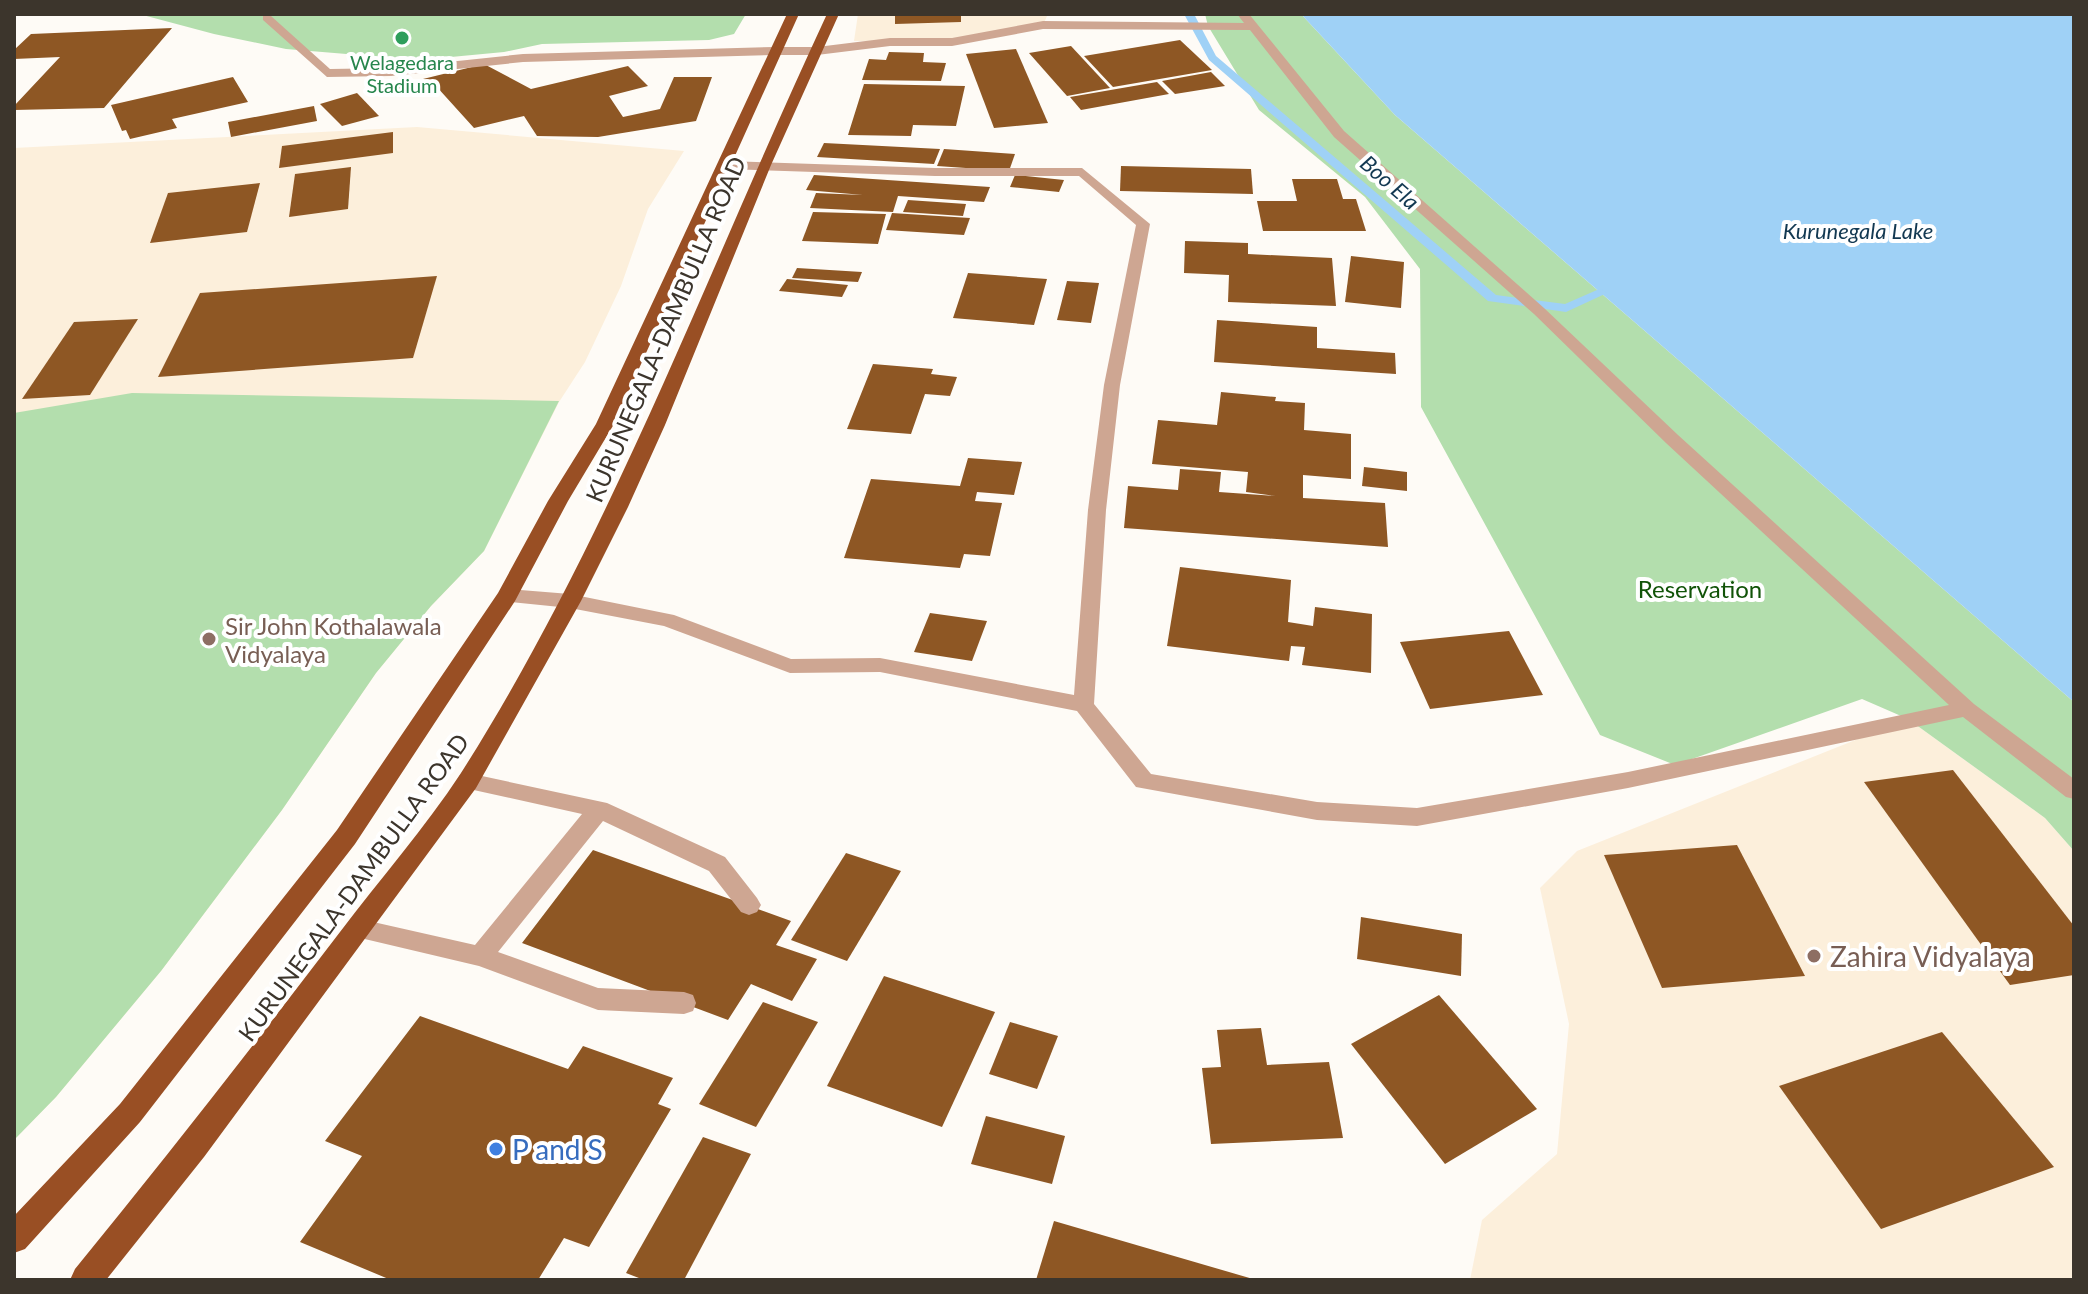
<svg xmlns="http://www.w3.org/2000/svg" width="2088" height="1294" viewBox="0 0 2088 1294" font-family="Lato,sans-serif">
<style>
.commercial{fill:#fcefdb}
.green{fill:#b3dead}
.water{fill:#9fd1f6}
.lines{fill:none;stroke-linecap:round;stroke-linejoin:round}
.stream{fill:#9fd1f6;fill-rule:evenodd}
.building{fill:#8e5724}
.service{fill:#cea692;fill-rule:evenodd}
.minor{fill:#cea692;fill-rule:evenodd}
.trunk{fill:#994f24;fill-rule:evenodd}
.leisure-dot{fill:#2e9e5b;stroke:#fff;stroke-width:3}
.education-dot{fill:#8d6e63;stroke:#fff;stroke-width:3}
.shop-dot{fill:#3f7fe0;stroke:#fff;stroke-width:3}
.labels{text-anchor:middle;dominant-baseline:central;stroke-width:8;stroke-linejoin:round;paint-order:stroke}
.far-leisure-label{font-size:20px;fill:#27864d;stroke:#fff}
.far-water-label{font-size:22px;font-style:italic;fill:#133952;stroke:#fff}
.street-label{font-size:24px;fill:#3c352c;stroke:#fff}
.park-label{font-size:24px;fill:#115308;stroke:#fff}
.education-label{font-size:24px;fill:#785e54;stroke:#fff;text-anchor:start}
.near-education-label{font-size:28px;fill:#785e54;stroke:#fff;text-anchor:start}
.near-shop-label{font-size:28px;fill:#366cbe;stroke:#fff;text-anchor:start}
</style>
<rect width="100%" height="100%" fill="#fefbf6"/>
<!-- commercial -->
<g class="commercial">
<path d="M858,14H1048L1043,25L952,42L854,41Z"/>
<path d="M417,127L684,151L648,209L621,286L585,362L559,402L484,551L431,606L376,673L282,810L161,971L56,1097L14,1140V148Z"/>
<path d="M1908,719L2045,818L2074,851V1280H1470L1482,1220L1557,1154L1569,1024L1540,888L1577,851Z"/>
</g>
<!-- green -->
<g class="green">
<path d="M139,14H746L734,34L709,40L542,44L504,52L419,60L286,49L214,34Z"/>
<path d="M1205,14H1301L1395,115L2074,702V851L2045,818L1908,719L1862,699L1675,765L1600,735L1421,407L1420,269L1365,197L1259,110L1208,26Z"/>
<path d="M132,393L559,401L484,551L431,606L376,673L282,810L161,971L56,1097L14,1140V413Z"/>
</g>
<!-- water -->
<path class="water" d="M1301,14H2074V702L1395,115Z"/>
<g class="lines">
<!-- stream -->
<path class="stream" d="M1184,14H1194L1216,56L1496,295L1565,304L1597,290L1601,289L1607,293L1566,312L1488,301L1209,60Z"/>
</g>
<!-- building -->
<g class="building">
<path d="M895,14H961V22L895,24Z"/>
<path d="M172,28L104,108L14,110V106L60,57L14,59V50L31,34Z"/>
<path d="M1180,40L1212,70L1113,87L1084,56Z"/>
<path d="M1071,46L1110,88L1067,96L1029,53Z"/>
<path d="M1016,49L1048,123L994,128L966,54Z"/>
<path d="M889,52L924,53L923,62L946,63L941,81L862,80L869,59L886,60Z"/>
<path d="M484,64L531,89L628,66L648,86L609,96L623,117L660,109L674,77H712L696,121L598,137L537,136L524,116L474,128L436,86L394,96L370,92Z"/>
<path d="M1211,72L1225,86L1175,94L1162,81Z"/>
<path d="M233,77L248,102L172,119L177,128L130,139L126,130L122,131L111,105Z"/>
<path d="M1157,82L1169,94L1081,110L1070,97Z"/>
<path d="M864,84L965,86L956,126L913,125L911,136L848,135Z"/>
<path d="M357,93L379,116L342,126L320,104Z"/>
<path d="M314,106L317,121L231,137L228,122Z"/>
<path d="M393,132V153L279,168L282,146Z"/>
<path d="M824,143L940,149L934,164L817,157Z"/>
<path d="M944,149L1015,154L1009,171L937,166Z"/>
<path d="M1121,166L1251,169L1253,194L1120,191Z"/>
<path d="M351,167L348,209L289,217L295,174Z"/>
<path d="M814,175L990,187L984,202L898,196L893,212L810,208L816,193L863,195L806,190Z"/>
<path d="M1015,175L1064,180L1059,192L1010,187Z"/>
<path d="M1292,179H1337L1343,199H1356L1366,231H1263L1257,201H1297Z"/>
<path d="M260,183L247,232L150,243L168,193Z"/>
<path d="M908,200L966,204L963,216L903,212Z"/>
<path d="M813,212L886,214L878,244L802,241Z"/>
<path d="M892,213L970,218L964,235L886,230Z"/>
<path d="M1185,241L1248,243V254L1332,258L1336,306L1228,302L1229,275L1184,273Z"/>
<path d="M1351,256L1404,262L1401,308L1345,302Z"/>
<path d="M797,268L862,272L858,282L792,278Z"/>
<path d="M968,273L1047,279L1034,325L953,318Z"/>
<path d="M437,276L413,358L158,377L200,293Z"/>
<path d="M787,279L848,285L842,297L779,291Z"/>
<path d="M1067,281L1099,283L1091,323L1057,320Z"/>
<path d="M138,319L90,395L22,399L74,322Z"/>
<path d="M1217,320L1317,327V348L1395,353L1396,374L1214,362Z"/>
<path d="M873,364L933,369L931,374L957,377L950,396L925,394L911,434L847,429Z"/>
<path d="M1221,392L1276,397L1275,401L1305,403L1304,430L1351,434V479L1303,475V498L1385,503L1388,547L1124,528L1128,486L1178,490L1180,469L1221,472L1219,492L1276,496L1246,492L1248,472L1152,464L1158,420L1217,425Z"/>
<path d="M968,458L1022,462L1014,495L977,492L975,501L1002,503L990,556L964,554L960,568L844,558L871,479L960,486Z"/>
<path d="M1364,467L1407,472V491L1362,486Z"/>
<path d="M1180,567L1291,580L1288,622L1313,626L1315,607L1372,614L1371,673L1302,665L1305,647L1291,646L1289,661L1167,646Z"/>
<path d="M930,613L987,621L972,661L914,652Z"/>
<path d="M1509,631L1543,695L1430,709L1400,642Z"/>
<path d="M1953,770L2074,926V975L2010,985L1864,782Z"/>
<path d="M1737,845L1805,976L1662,988L1604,855Z"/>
<path d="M593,850L791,921L776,945L817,959L792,1001L751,984L728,1020L522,943Z"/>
<path d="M846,853L901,871L847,961L791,940Z"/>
<path d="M1361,917L1462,934L1461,976L1357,959Z"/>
<path d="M884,976L995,1012L942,1127L827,1086Z"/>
<path d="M1439,995L1537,1109L1445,1164L1351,1044Z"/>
<path d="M763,1002L818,1022L756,1127L699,1104Z"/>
<path d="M420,1016L568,1069L583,1046L673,1078L658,1104L671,1109L589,1247L564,1238L538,1280H391L300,1242L362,1156L325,1141Z"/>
<path d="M1010,1022L1058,1036L1037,1089L989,1074Z"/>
<path d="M1261,1028L1267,1065L1329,1062L1343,1138L1211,1144L1202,1068L1221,1067L1217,1030Z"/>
<path d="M1942,1032L2054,1167L1881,1229L1779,1086Z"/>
<path d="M986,1116L1065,1136L1052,1184L971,1164Z"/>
<path d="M703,1137L751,1154L684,1280H644L626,1273Z"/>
<path d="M1054,1221L1253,1279L1252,1280H1036Z"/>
</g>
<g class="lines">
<!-- service -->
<g class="service">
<path d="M263,16H271L330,69L391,68L523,54L774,47L780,51L774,55L523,62L391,76L327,77L263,20Z"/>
<path d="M468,773L607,803L725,857L757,898L761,905L757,912L749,915L741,912L709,871L603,821L498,952L598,988L684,992L693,995L696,1003L693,1011L684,1014L598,1010L479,966L352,936L348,929L352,922L360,919L475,945L582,814L460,787L457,781L460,775Z"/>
</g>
<!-- minor -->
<path class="minor" d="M1237,14H1249L1344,131L1544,308L1678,435L1974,704L2074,779V799L2066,797L1963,717L1628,788L1417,826L1317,820L1136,787L1077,711L880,672L790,673L664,626L570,608L500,601L497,596L507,589L570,594L674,615L791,659L880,658L1074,695L1088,510L1104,385L1136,225L1079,176H935L726,169L719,165L726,161L935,168H1082L1150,224L1120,385L1106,510L1094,704L1151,774L1317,802L1417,808L1628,772L1949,705L1666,443L1534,314L1334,137L1250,30L1043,29L952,46H890L817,55H774L768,51L774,47H817L890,38H952L1043,21L1244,23Z"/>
<!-- trunk -->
<g class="trunk">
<path d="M787,14H799L614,424L568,501L515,601L355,844L140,1122L25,1249L14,1253V1216L120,1104L337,830L498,593L548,501L596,424Z"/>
<path d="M827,14H839L771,165L665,425L628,507L581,601L476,788L204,1157L106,1280H70L75,1269C166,1158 253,1046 340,932C380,879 425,828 461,773C612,535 708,269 827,14Z"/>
</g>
</g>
<!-- markers -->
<circle class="leisure-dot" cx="402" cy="38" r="8"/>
<g class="education-dot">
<circle cx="209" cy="639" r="8"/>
<circle cx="1814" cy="956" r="8"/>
</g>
<circle class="shop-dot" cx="496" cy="1149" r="8"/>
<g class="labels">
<!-- far-leisure labels -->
<g class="far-leisure-label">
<text x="402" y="62">Welagedara<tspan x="402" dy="23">Stadium</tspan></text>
</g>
<!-- far-water labels -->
<g class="far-water-label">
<text transform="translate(1390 182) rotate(41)">Boo Ela</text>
<text x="1858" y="230">Kurunegala Lake</text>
</g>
<!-- street labels -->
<g class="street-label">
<text transform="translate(665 329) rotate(-67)">KURUNEGALA-DAMBULLA ROAD</text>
<text transform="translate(353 887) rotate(-54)">KURUNEGALA-DAMBULLA ROAD</text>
</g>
<!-- park labels -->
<g class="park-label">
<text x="1700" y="588">Reservation</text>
</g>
<!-- education labels -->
<g class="education-label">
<text x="225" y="625">Sir John Kothalawala<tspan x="225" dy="28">Vidyalaya</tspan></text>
</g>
<!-- near-education labels -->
<g class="near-education-label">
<text x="1830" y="956">Zahira Vidyalaya</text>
</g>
<!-- near-shop labels -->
<g class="near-shop-label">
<text x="512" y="1149">P and S</text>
</g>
</g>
<!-- border -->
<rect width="2088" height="1294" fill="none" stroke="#3c352c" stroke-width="32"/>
</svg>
